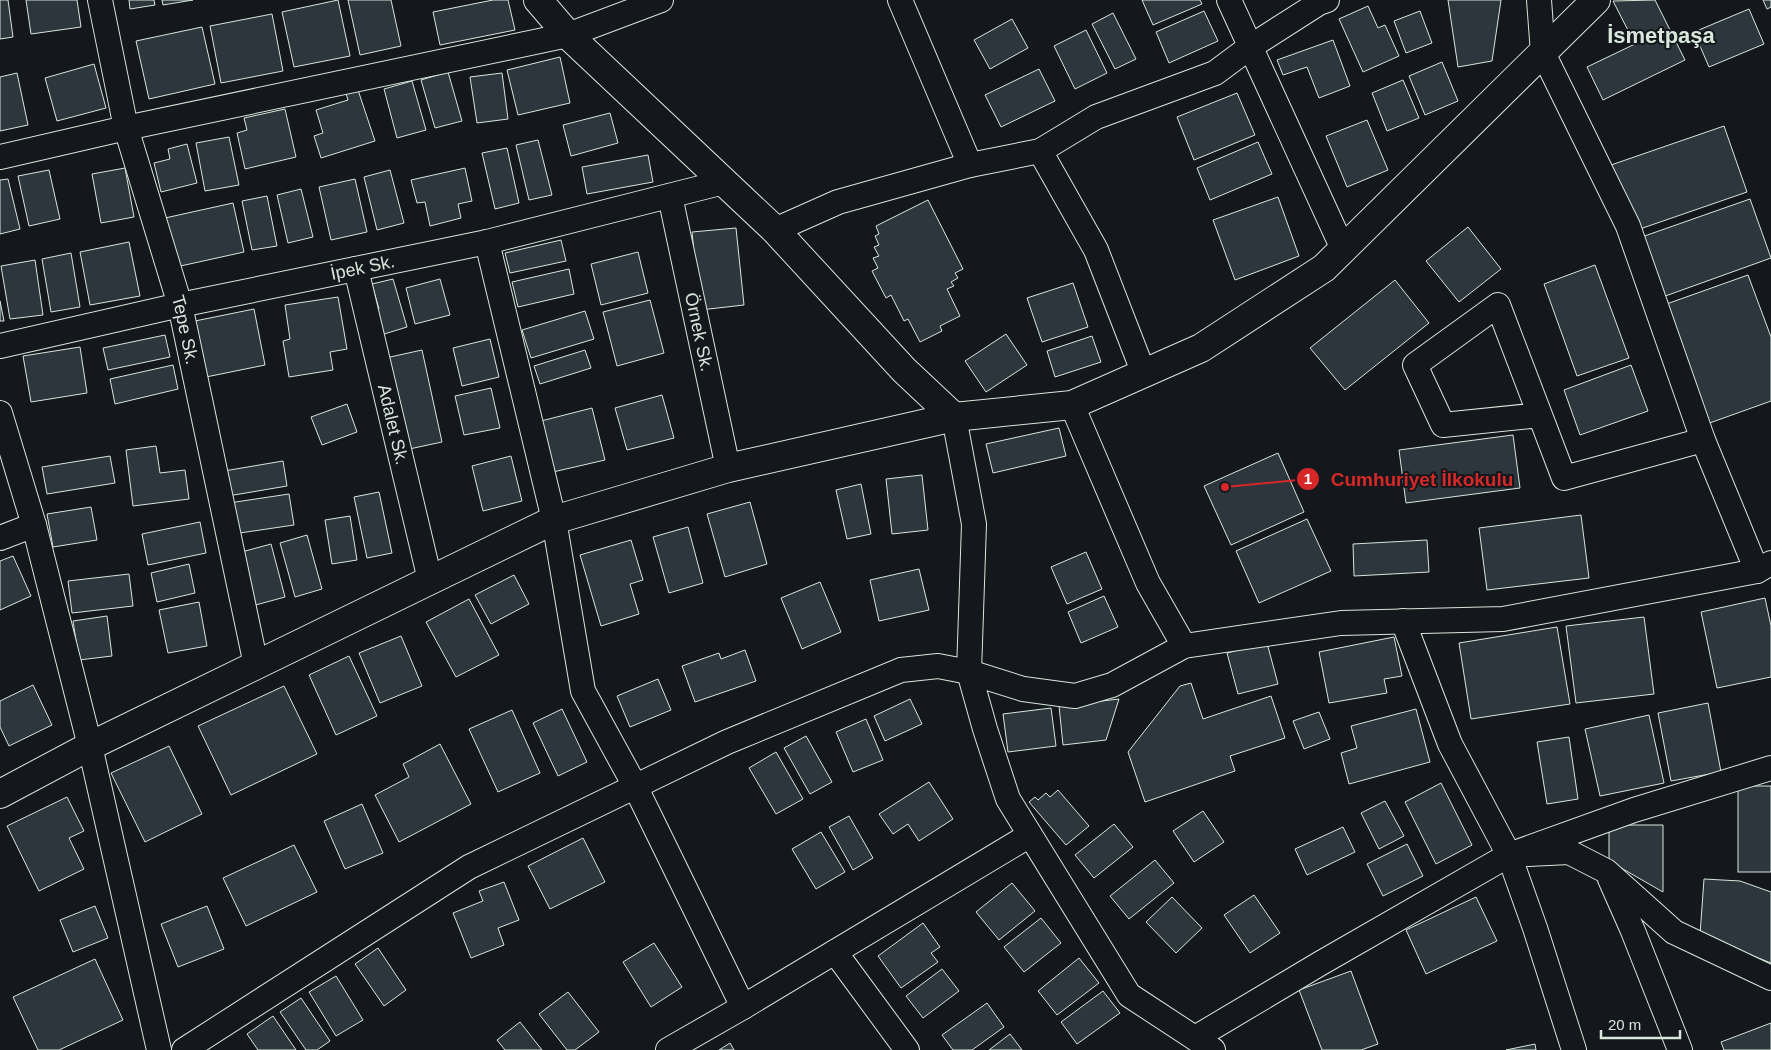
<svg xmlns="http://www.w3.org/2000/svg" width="1771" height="1050" viewBox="0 0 1771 1050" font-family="Arial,sans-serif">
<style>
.building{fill:#2c363c;stroke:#d8e6dc}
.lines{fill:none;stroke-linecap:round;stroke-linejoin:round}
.street-casing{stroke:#d8e6dc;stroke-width:26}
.secondary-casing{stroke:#d8e6dc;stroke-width:30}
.street{stroke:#14181c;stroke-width:24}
.secondary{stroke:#14181c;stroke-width:28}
.labels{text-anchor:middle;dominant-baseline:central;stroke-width:4;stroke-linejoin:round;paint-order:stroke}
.street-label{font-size:18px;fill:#d8e6dc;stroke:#14181c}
.district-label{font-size:22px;font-weight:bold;fill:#d8e6dc;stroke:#14181c}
.leader{fill:none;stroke:#d62828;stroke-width:2}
.callout-dot{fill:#d62828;stroke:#14181c;stroke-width:2}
.mark-label{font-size:15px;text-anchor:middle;font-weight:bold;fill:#fff}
.callout-label{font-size:19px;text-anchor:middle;font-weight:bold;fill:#d62828;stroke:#14181c;stroke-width:4;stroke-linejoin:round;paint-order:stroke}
</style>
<rect width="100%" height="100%" fill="#14181c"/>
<!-- building -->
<g class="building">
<path d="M0,0H8L13,37L0,39Z"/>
<path d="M26,0H77L81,27L31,34Z"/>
<path d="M129,0H154L155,5L130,9Z"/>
<path d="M162,0H193L163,5Z"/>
<path d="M338,0L350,56L294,67L282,12Z"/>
<path d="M348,0H391L401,46L360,55Z"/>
<path d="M493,0H508L515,30L440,45L433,12Z"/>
<path d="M1142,0H1200L1202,4L1153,25Z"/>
<path d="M1448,0H1501L1492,61L1458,67Z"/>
<path d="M1655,0L1685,60L1603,100L1587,67L1635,44L1613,1Z"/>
<path d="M1763,0H1771V7L1767,9Z"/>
<path d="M1368,6L1378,28L1385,25L1399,56L1363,72L1339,19Z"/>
<path d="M1749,9L1764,44L1709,67L1694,32Z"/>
<path d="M1204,11L1218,41L1169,63L1156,32Z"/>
<path d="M1420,11L1432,43L1406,53L1394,21Z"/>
<path d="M1113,13L1136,59L1115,69L1092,24Z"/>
<path d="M272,14L283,71L221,83L210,26Z"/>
<path d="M1012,19L1028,48L990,69L974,40Z"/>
<path d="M202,27L215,84L149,99L136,41Z"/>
<path d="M1086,30L1107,73L1075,89L1054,46Z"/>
<path d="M1333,40L1350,86L1319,98L1307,67L1283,75L1277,60Z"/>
<path d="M560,57L570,103L518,115L507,70Z"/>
<path d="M1442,62L1458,101L1425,115L1409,76Z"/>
<path d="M94,64L106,108L57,121L45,78Z"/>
<path d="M1039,69L1055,101L1001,127L985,95Z"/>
<path d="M448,72L462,121L435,128L421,80Z"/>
<path d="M17,73L28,125L0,131V77Z"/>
<path d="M502,73L508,119L477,123L470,77Z"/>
<path d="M1403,80L1419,118L1387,131L1372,93Z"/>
<path d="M412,81L426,130L397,138L384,89Z"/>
<path d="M358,90L375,141L321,158L314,136L323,133L316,110L348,100L346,93Z"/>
<path d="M1237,93L1255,135L1194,160L1177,117Z"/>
<path d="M285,109L296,157L245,169L237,133L247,130L244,118Z"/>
<path d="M610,113L618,143L571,156L563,125Z"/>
<path d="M1367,120L1388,170L1347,187L1326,136Z"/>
<path d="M1724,126L1747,192L1634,231L1611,165Z"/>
<path d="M229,137L239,185L205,191L196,143Z"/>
<path d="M538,140L552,195L529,200L516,145Z"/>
<path d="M1258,142L1272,174L1210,200L1197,168Z"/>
<path d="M187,144L197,183L161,192L154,163L170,159L168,149Z"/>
<path d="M507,148L519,203L495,209L482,153Z"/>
<path d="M648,155L653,182L587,194L582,167Z"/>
<path d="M125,168L134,217L101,223L92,174Z"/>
<path d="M465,168L472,201L458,204L461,218L430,226L425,202L417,203L411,180Z"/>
<path d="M49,170L60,219L29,226L18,176Z"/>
<path d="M390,170L404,223L377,230L364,177Z"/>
<path d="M8,179L20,229L0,234V180Z"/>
<path d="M355,179L367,232L331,240L319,187Z"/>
<path d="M301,189L313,237L288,243L277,195Z"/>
<path d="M267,196L277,246L252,250L242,201Z"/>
<path d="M1278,197L1299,256L1235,280L1213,220Z"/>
<path d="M1750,199L1771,258L1657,299L1636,239Z"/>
<path d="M928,200L963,269L955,273L958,278L951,282L954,286L947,289L960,316L940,326L942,331L920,342L908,319L904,321L891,295L886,298L872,271L878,268L873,258L879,256L874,247L879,245L875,236L879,234L876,226Z"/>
<path d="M233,203L244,252L176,267L165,218Z"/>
<path d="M1468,227L1501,269L1459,302L1426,261Z"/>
<path d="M736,228L744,305L700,310L692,232Z"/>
<path d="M561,240L566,261L510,273L505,253Z"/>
<path d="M129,242L140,296L90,305L80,252Z"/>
<path d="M638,252L648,293L601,305L591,264Z"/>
<path d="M71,253L80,307L51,312L42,259Z"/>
<path d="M35,260L43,315L10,319L1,266Z"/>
<path d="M1595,265L1629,358L1577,376L1544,284Z"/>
<path d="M569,269L574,294L518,307L512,282Z"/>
<path d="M1748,275L1771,337V401L1704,425L1661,306Z"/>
<path d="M393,279L407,327L381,335L374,310L379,309L372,284Z"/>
<path d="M440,279L450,315L415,324L406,288Z"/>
<path d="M1395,280L1429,323L1345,390L1310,348Z"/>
<path d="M1073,283L1088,327L1042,342L1027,298Z"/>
<path d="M338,297L347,349L330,352L333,370L289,377L283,341L290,339L285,305Z"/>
<path d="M650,300L664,353L617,366L603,312Z"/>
<path d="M0,301L4,321H0Z"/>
<path d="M254,309L265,365L206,377L195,321Z"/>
<path d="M585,311L594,339L531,358L522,330Z"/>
<path d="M1006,334L1027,365L986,392L965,361Z"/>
<path d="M165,335L170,357L108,370L103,348Z"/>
<path d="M1092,336L1101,362L1055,377L1047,351Z"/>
<path d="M490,339L499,377L462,386L453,348Z"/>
<path d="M80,347L87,393L31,402L23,356Z"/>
<path d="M422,350L442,442L400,451L381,359Z"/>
<path d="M585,350L591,368L540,384L534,366Z"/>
<path d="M173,365L178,389L115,404L110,379Z"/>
<path d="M1631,365L1648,411L1580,435L1564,390Z"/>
<path d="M491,388L500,428L464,435L455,396Z"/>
<path d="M662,395L674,438L627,450L615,408Z"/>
<path d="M347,404L357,432L322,445L311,417Z"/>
<path d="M592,408L605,460L553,472L541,421Z"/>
<path d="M1059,428L1066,456L993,473L986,444Z"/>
<path d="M1513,435L1520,488L1406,503L1399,450Z"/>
<path d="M156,446L160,473L185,470L189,499L133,506L126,450Z"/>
<path d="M1278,453L1304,512L1231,545L1204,486Z"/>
<path d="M110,456L115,483L47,494L42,467Z"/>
<path d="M511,456L522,501L483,511L472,466Z"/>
<path d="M283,461L287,486L228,496L224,471Z"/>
<path d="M922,475L928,530L892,534L886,479Z"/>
<path d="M861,484L871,534L847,539L836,490Z"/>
<path d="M379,492L392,553L367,558L354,497Z"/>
<path d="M289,494L294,525L233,534L229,503Z"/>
<path d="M750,502L767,564L725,577L707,514Z"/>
<path d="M91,507L97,540L53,547L47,514Z"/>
<path d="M1581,515L1589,578L1487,590L1479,528Z"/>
<path d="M350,516L357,560L332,564L325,520Z"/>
<path d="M1307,519L1331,571L1259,603L1236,551Z"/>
<path d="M200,522L206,553L148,565L142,534Z"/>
<path d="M688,527L703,583L669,593L653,537Z"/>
<path d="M307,535L322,589L295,597L280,543Z"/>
<path d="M631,540L643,580L630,584L639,614L601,626L580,555Z"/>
<path d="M1427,540L1429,572L1354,576L1353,544Z"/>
<path d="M271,544L285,597L252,606L238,553Z"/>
<path d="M1086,552L1102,589L1067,604L1051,567Z"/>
<path d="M13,556L31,596L0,610V561Z"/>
<path d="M189,564L195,593L157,602L151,573Z"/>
<path d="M919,569L929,610L879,621L870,580Z"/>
<path d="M129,574L133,606L72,613L68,581Z"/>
<path d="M514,575L529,604L491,624L475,595Z"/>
<path d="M820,582L841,632L802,649L781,598Z"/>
<path d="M1104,596L1118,627L1081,643L1068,612Z"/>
<path d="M1765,598L1771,626V677L1717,688L1701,612Z"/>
<path d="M469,599L499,655L456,677L426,622Z"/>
<path d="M199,602L207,646L168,653L159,610Z"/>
<path d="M107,616L112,656L79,660L73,621Z"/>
<path d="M1644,617L1654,694L1576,703L1566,626Z"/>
<path d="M1557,627L1570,704L1471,719L1459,643Z"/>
<path d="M401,636L422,686L380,703L359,653Z"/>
<path d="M1394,637L1402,676L1384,679L1387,693L1329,703L1319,652Z"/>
<path d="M1267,643L1278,684L1238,694L1227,653Z"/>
<path d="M745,650L756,681L695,702L682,666L719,653L721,659Z"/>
<path d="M349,656L377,716L336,735L309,675Z"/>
<path d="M658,679L671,710L630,727L617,696Z"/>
<path d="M1191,683L1203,719L1271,696L1285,738L1230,756L1235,771L1145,802L1128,752L1180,686Z"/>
<path d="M33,685L52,725L9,746L0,727V701Z"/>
<path d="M284,686L317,754L231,795L198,726Z"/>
<path d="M910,699L922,724L885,741L874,716Z"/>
<path d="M1119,699L1106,740L1063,745L1059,706Z"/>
<path d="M1708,703L1721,772L1671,781L1658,713Z"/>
<path d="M1051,708L1056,746L1008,752L1003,714Z"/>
<path d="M562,709L587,762L558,776L533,723Z"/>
<path d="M1416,709L1430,762L1349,784L1341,753L1357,748L1351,726Z"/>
<path d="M512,710L540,773L498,792L469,729Z"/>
<path d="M1319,712L1330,739L1304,749L1293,721Z"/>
<path d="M1649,715L1664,783L1600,796L1585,729Z"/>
<path d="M866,719L883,760L853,772L836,732Z"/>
<path d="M806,736L832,782L810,794L784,748Z"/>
<path d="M1569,737L1578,799L1547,804L1537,742Z"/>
<path d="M440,744L471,804L399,842L375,795L409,777L403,764Z"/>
<path d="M169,746L202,814L145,842L111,773Z"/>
<path d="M776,752L803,799L776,814L749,768Z"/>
<path d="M929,782L953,819L919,841L908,824L893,834L879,814Z"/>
<path d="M1441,783L1472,845L1436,864L1405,802Z"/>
<rect x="1738" y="786" width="33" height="86"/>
<path d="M1058,790L1089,826L1066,845L1029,802L1035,797L1038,800L1046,793L1050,797Z"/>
<path d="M67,797L84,831L69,838L84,869L39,891L7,826Z"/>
<path d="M1385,801L1404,836L1379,849L1361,813Z"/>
<path d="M362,804L383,853L345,869L324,821Z"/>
<path d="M1203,811L1224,842L1194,862L1173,831Z"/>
<path d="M849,816L873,858L853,870L829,827Z"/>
<path d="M1114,824L1133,847L1094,878L1075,855Z"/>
<path d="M1609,825H1663V892L1609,861Z"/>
<path d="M1343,827L1355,852L1307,875L1295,849Z"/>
<path d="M821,832L845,872L816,889L792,849Z"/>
<path d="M583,838L605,882L550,909L528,866Z"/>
<path d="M1407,844L1423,876L1383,896L1367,864Z"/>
<path d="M294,845L317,892L246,926L223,878Z"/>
<path d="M1155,860L1174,883L1129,919L1110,896Z"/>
<path d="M1704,879L1740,881L1771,892V963L1700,935Z"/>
<path d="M504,882L519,920L498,928L504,945L471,958L453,913L483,901L479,891Z"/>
<path d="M1012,883L1035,911L999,940L976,912Z"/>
<path d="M1254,895L1280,933L1250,953L1224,915Z"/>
<path d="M1172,897L1202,928L1176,953L1146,922Z"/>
<path d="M1476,897L1497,941L1426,974L1406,930Z"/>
<path d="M95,906L108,938L73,952L60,920Z"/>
<path d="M207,906L224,949L178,967L161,924Z"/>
<path d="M1041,918L1061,943L1024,972L1004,947Z"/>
<path d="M923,923L940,947L931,953L938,962L901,988L878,956Z"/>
<path d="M654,943L682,987L651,1007L623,962Z"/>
<path d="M378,948L406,990L384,1006L355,964Z"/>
<path d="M1079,958L1099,983L1057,1015L1038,991Z"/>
<path d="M95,959L123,1020L59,1050H38L13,997Z"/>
<path d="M942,969L959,991L923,1018L906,996Z"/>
<path d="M1351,971L1378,1044L1361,1050H1322L1299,990Z"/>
<path d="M336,976L363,1020L336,1036L309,992Z"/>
<path d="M1103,991L1120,1013L1077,1044L1061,1022Z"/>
<path d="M568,992L599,1032L575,1050H567L539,1014Z"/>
<path d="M301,998L330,1041L317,1050H306L280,1012Z"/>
<path d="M987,1003L1004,1027L972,1050H953L942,1035Z"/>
<path d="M273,1016L296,1050H258L247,1034Z"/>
<path d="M520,1022L542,1050H505L497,1040Z"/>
<path d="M1771,1023V1050H1724L1721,1042Z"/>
<path d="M1010,1034L1022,1050H989Z"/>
<path d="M730,1043L734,1050H719Z"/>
<path d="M1535,1044L1536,1050H1506Z"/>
</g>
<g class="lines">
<!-- street casing -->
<g class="street-casing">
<g id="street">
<path id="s1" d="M100,0L126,128L180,305L256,665"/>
<path d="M900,0L970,165"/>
<path d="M1229,0L1343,249"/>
<path d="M1539,0L1543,53L1628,226L1703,440L1757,571"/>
<path d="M1040,151L1096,250L1144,374"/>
<path d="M0,157L126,128L568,35L661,0"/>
<path id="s2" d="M670,196L728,468"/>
<path d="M775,230L838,202L970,165L1040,151L1096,117L1215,73L1250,47L1319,3L1327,0"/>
<path d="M487,242L554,520L583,691L635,786L743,1007"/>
<path id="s3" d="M356,269L430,580"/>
<path id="s4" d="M0,346L180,305L487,242L724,182"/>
<path d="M1072,405L1148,583L1184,646"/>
<path d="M0,413L34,525L90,746L159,1050"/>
<path d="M1540,415L1443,425L1415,365L1498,305L1564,478L1703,440"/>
<path d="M954,417L974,524L969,672L985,729L1008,799L1129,995L1213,1050"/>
<path d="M0,538L34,525"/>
<path d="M1403,621L1450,744L1509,855L1569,852L1606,871L1674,932L1771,978"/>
<path d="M1509,855L1535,928L1574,1050"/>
<path d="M1610,879L1633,931L1680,1050"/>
<path d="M835,952L907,1050"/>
<path d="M1195,1038L1321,963L1509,855L1634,810L1771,768"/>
<path d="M184,1050L469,867L727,742L901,670L938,666L969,672L1023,689L1075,696L1112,685L1184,646L1341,623L1503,619L1757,571L1771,563"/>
<path d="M668,1050L743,1007L1030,835"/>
</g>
</g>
<!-- secondary casing -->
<g class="secondary-casing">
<g id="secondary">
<path d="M538,0L568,35L775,230L904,370L954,417"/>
<path d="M0,794L90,746L554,520L728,468L954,417L1072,405L1201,348L1324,268L1596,0"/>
</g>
</g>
<!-- street -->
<use href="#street" class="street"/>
<!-- secondary -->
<use href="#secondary" class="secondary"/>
</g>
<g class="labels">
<!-- street labels -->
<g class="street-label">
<text stroke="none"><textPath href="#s4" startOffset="371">İpek Sk.</textPath></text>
<text stroke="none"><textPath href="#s1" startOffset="341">Tepe Sk.</textPath></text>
<text stroke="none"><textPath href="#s2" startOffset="139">Örnek Sk.</textPath></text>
<text stroke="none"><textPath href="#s3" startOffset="160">Adalet Sk.</textPath></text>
</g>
<!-- district labels -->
<g class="district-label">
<text x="1661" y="35">İsmetpaşa</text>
</g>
</g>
<!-- callouts -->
<path class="leader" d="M1225 487L1308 479"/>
<g class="callout-dot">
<circle cx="1225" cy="487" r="5"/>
<circle cx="1308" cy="479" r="12"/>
</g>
<g class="mark-label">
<text x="1308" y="484">1</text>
</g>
<g class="callout-label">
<text x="1422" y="486">Cumhuriyet İlkokulu</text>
</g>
<!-- scale -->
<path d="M1601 1030v8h79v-8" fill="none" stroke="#d8e6dc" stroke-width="2.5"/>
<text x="1608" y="1030" font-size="15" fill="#d8e6dc" stroke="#14181c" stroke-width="4" paint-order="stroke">20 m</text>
</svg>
